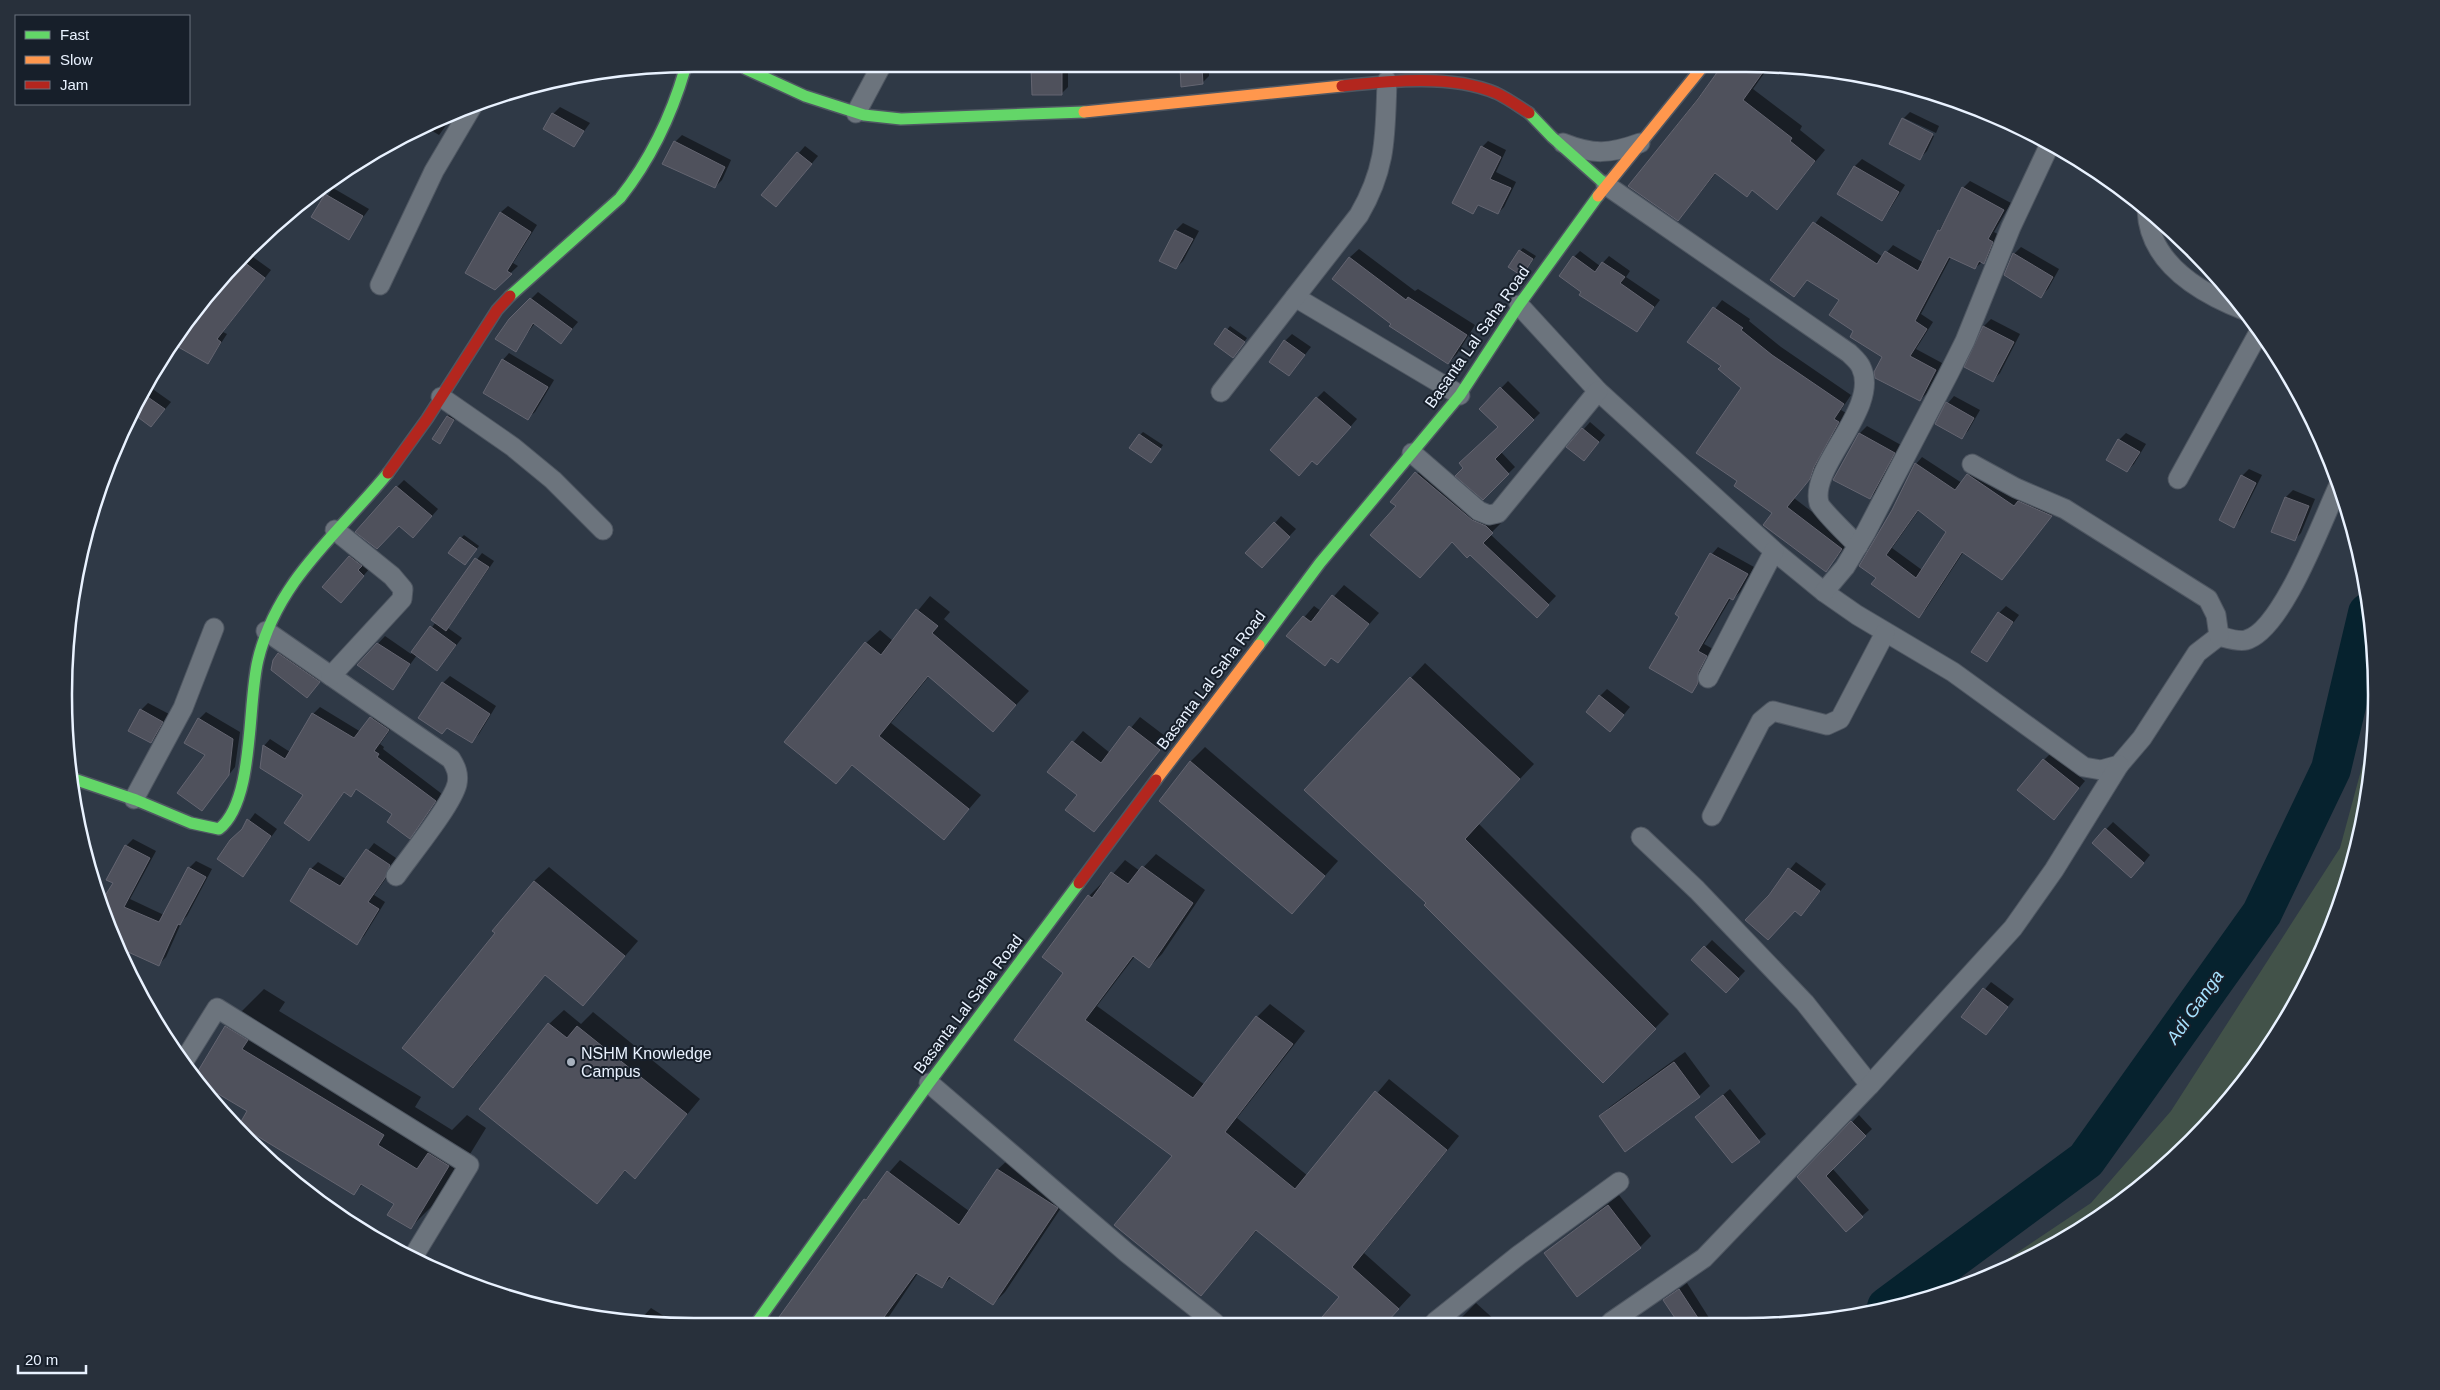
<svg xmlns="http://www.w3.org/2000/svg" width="2440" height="1390" viewBox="0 0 2440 1390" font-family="Helvetica,sans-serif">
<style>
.green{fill:#425249}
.water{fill:#06222e}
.shadow{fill:#0007;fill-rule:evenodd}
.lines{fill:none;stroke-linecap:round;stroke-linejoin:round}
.river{stroke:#06222e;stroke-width:40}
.building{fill:#4f515c;stroke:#646571;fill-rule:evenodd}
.street-casing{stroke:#4f5762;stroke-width:21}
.fast-casing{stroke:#4f5762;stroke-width:14}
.slow-casing{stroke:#4f5762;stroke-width:14}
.jam-casing{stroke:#4f5762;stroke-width:14}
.street{stroke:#6c747d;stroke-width:19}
.fast{stroke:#63d668;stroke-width:11}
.slow{stroke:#ff974d;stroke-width:11}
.jam{stroke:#b3261e;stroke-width:11}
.poi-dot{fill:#a8b1be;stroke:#171f2a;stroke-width:2}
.labels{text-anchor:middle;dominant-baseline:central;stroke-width:4;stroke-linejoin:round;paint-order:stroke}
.street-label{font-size:16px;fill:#e9f2ff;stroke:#171f2a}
.poi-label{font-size:16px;fill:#e9f2ff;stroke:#171f2a;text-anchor:start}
.water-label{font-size:18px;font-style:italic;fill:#a7e2ff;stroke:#171f2a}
.rim{fill:none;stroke:#e9f2ff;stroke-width:2.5}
</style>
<rect width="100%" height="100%" fill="#2f3946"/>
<!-- green -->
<path class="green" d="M2373,726L2371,778L2343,898L2292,1011L2192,1141L2095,1220L1982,1276L2091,1203L2171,1111L2340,848Z"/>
<!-- water -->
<path class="water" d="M308,1191L377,1231L373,1237Z"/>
<!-- shadow -->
<g class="shadow">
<path d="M1720,65H1770L1753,89L1802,126L1800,130L1825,150L1777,208L1753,189L1747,195L1717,172L1678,220L1629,186L1717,74Z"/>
<path d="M1182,67H1209V76L1202,83Z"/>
<path d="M1254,67H1280L1276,71L1254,70Z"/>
<path d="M1032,68H1068V87L1061,94H1033Z"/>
<path d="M560,107L590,123L574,145L553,114Z"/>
<path d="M456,112L439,135L424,126Z"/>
<path d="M1910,112L1939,126L1936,133L1904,118Z"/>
<path d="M1904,118V120L1934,136L1927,151L1920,158L1903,119Z"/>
<path d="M682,135L731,160L722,180L715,187L675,142Z"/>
<path d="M1488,141L1506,150L1496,172L1516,182L1504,207L1498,213L1480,204L1473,212L1482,147Z"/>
<path d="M805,146L818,156L783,198L763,194Z"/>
<path d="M1862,159L1905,185L1888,212L1882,219L1838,193L1855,166Z"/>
<path d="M1970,181L2011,203L1994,232L1999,235L1991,255L1975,268L1951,257L1921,314L1933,322L1916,349L1942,363L1927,393L1920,400L1883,357L1855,331L1841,300L1808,279L1794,296L1772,279L1821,216L1883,257L1893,245L1924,263L1939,231L1963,188Z"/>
<path d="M333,188L369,209L348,238L313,217Z"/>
<path d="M508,206L537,225L513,263L518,266L495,288L501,212Z"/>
<path d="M1183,223L1199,231L1183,261L1176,268L1160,260L1176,230Z"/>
<path d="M2021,247L2059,269L2048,289L2041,296L2014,254Z"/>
<path d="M1523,248L1536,256L1525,271L1520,251Z"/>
<path d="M1359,249L1415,291L1418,289L1475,325L1457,354L1448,363L1392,324L1349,258Z"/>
<path d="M1580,251L1600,266L1609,256L1630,271L1626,277L1660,300L1637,330L1583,291L1574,257Z"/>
<path d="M246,252L271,270L223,332L227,334L208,363L172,342Z"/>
<path d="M538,292L578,322L561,342L535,323L515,350L510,320Z"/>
<path d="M1722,300L1750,319L1749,321L1781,347L1851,395L1841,410L1846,413L1818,470L1794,498L1850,541L1826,570L1774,513L1739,481L1743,388L1723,366L1689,342Z"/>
<path d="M1991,319L2020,334L2000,373L1993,380L1966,367L1984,326Z"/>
<path d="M1230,326L1247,338L1236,353L1216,344Z"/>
<path d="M1292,334L1311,347L1289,375L1285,341Z"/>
<path d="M509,353L554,380L535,412L528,418L503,360Z"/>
<path d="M1508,381L1540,413L1501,452L1515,467L1483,498L1499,427L1481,409Z"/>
<path d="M147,385L171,402L151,426L131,411Z"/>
<path d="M1324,391L1357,419L1324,457L1313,460L1317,398Z"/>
<path d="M1954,396L1980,410L1968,431L1961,438L1937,424L1948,403Z"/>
<path d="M451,413L456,417L443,439L448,416Z"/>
<path d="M1590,422L1605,435L1590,453L1568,447Z"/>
<path d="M1867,426L1901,445L1877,491L1870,498L1835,480L1860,433Z"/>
<path d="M1143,432L1163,445L1154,459L1140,435Z"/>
<path d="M2126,433L2146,444L2134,464L2127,471L2119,440Z"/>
<path d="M1922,457L1962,483L1975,468L2058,508L2002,578L1964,551L1926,609L1919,616L1878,578L1893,511L1916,464ZM1919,510L1948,531L1922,570L1892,548Z"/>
<path d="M1425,465L1495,518L1501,523L1490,534L1556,596L1537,616L1470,554L1392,502Z"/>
<path d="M2249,469L2262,475L2240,519L2234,526L2220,519L2242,476Z"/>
<path d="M404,480L438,509L420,530L399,525L397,487Z"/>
<path d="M2293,490L2315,499L2301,533L2294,540L2273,531L2286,497Z"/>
<path d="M1281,516L1296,529L1268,559L1275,523Z"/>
<path d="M464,535L479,546L468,560L461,538Z"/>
<path d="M1718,547L1754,567L1740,592L1733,599L1731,598L1704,644L1713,649L1705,675L1692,692L1681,616L1712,554Z"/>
<path d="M357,550L370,568L348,594L324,587Z"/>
<path d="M482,553L494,561L448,628L462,638L437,670L417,655L393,688L358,665L385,636L411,654L436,622L432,619Z"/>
<path d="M1344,585L1379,613L1337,661L1332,657L1324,665L1288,636L1314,606L1321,611Z"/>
<path d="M930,596L950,612L944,619L1029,691L993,730L930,675L891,723L981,795L944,838L853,765L836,782L786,742L866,643L880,630L893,641Z"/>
<path d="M2006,606L2019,615L1986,660L1999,613Z"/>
<path d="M286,647L325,674L314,689L279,654Z"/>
<path d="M1425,663L1534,764L1478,823L1669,1014L1603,1081L1428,903L1306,790Z"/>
<path d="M450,676L496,706L479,734L472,741L443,683Z"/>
<path d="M1607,689L1630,707L1617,723L1600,696Z"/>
<path d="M148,703L169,714L158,735L151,742L141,710Z"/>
<path d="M320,707L361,732L378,711L395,723L380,744L384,747L383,749L442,794L410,837L394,814L358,788L351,795L345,791L309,839L305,795L264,746L270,739L290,752L313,714Z"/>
<path d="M206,712L240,732L235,767L202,809L207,755L199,719Z"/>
<path d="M1140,717L1169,739L1094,831L1078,794L1049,771L1083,731L1110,753Z"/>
<path d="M1205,747L1338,861L1292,913L1161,801L1191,761Z"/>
<path d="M2051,753L2085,781L2054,818L2044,760Z"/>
<path d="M255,813L277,829L243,875L244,828Z"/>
<path d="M2113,822L2150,855L2138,870L2093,843Z"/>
<path d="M133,839L156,851L130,899L164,915L189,868L196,861L212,869L187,916L182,921L166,957L159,964L116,945L102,903L114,883L126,846Z"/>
<path d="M374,843L396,858L392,870L374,895L385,902L364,936L357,943L311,869L318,862L346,879Z"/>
<path d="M1156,854L1205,890L1162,954L1149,967L1135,956L1097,1006L1205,1085L1257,1017L1270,1004L1305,1031L1237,1118L1308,1176L1389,1079L1459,1136L1364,1253L1411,1295L1386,1322L1318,1323L1341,1297L1258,1229L1201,1295L1174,1155L1016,1040L1064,973L1043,957L1089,896L1102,883L1104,884L1125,860L1140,871Z"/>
<path d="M1796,862L1826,884L1801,915L1769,895Z"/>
<path d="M549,867L638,941L583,1005L546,974L467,1072L453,1087L497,933L534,881Z"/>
<path d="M1712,940L1745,971L1726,991L1693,960Z"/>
<path d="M1991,982L2014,999L1986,1034L1963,1016Z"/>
<path d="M264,989L285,1002L279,1011L421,1097L415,1107L452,1130L467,1115L486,1128L448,1190L410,1228L395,1204L363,1184L354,1193L249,1111L218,1092L212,1099L196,1077L226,1027Z"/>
<path d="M564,1010L581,1024L593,1012L700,1099L635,1177L626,1170L597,1203L549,1024Z"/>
<path d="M1685,1052L1710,1086L1699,1096L1600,1116L1611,1106Z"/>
<path d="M1730,1089L1766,1134L1732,1162L1697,1117Z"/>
<path d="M1859,1115L1872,1129L1832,1168L1869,1210L1862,1216L1799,1177Z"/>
<path d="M1010,1158L1069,1196L1005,1292L993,1304L952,1276L942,1287L918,1273L884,1324H776L865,1200L900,1160L969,1211L997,1170Z"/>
<path d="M1619,1195L1651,1236L1640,1247L1545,1253Z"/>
<path d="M1687,1283L1711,1321H1678L1665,1300Z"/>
<path d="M1476,1303L1497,1322H1457Z"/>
<path d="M651,1308L678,1325H654L638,1322Z"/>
</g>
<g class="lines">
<!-- river -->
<path class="river" d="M1887,1307L2086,1160L2262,913L2331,769L2368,613"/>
</g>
<!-- building -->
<g class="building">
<path d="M1719,65H1768L1743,100L1792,138L1790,141L1815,161L1777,210L1752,190L1747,197L1715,173L1678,221L1628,186L1698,99L1716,74Z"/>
<path d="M1180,67H1202L1203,84L1181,87Z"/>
<path d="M1031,68H1062V95H1032Z"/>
<path d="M552,113L584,131L574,147L543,129Z"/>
<path d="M1902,118L1933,134L1920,160L1889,144Z"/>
<path d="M674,141L725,167L715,188L662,164Z"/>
<path d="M1481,146L1501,157L1490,179L1511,188L1498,214L1478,205L1473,214L1452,203Z"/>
<path d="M797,152L812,164L776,207L761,195Z"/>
<path d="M1854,166L1899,192L1882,221L1837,194Z"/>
<path d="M1962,187L2004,210L1988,239L1993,242L1984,264L1979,261L1975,269L1949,257L1915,321L1927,329L1910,356L1936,370L1920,401L1875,378L1874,372L1882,357L1850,337L1853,331L1829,315L1839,300L1807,280L1794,297L1770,280L1813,222L1877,264L1885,251L1918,271L1938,230L1940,231Z"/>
<path d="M325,194L363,216L349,240L311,217Z"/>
<path d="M500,212L531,232L507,271L512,274L495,290L465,273Z"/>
<path d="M1175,230L1193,239L1176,269L1159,261Z"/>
<path d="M1519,250L1533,259L1522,276L1508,267Z"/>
<path d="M2013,253L2053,277L2041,298L2004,275Z"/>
<path d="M1573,256L1595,272L1602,262L1625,277L1620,283L1654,307L1637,332L1579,295L1581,292L1559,276Z"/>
<path d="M1349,257L1406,300L1408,297L1467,335L1448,364L1389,326L1391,324L1332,279Z"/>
<path d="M240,259L265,278L217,339L221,342L208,364L173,344L179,333Z"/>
<path d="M530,298L572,329L561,344L533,323L516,352L495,339L509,319Z"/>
<path d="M1713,307L1743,328L1741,330L1772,355L1844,404L1834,419L1839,422L1814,467L1810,479L1787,507L1842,549L1826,572L1763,525L1772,513L1734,486L1737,481L1696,453L1741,388L1718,369L1721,366L1687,342Z"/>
<path d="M1983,326L2014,342L1993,382L1964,367Z"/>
<path d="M1225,328L1245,342L1233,358L1214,344Z"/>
<path d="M1284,340L1305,355L1289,376L1269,362Z"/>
<path d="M502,359L548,387L528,420L483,393Z"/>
<path d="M1500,387L1534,420L1495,459L1509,474L1483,500L1455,476L1463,468L1459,463L1498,427L1479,409Z"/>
<path d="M142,393L165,409L151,427L131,412Z"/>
<path d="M1316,397L1351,427L1317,465L1312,461L1299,476L1270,450Z"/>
<path d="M1946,402L1974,418L1962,439L1935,424Z"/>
<path d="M447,416L454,420L440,444L432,439Z"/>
<path d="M1582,428L1599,442L1584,461L1566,447Z"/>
<path d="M1859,433L1895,453L1870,499L1833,480Z"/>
<path d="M1139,434L1161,449L1151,463L1129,448Z"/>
<path d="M2118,439L2140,452L2127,472L2106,460Z"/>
<path d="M1915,463L1955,490L1967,474L2014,506L2018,501L2052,516L2002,580L1962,552L1919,618L1871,584L1876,578L1859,566L1892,510ZM1918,510L1946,532L1916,578L1886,555Z"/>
<path d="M1415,472L1472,520L1486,526L1493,533L1483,543L1549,605L1537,618L1470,555L1467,558L1452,542L1420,578L1370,535L1396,506L1390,502Z"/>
<path d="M2241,475L2256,483L2234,528L2219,520Z"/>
<path d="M396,486L432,516L413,538L399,526L377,549L355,532Z"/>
<path d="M2285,497L2309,506L2295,541L2271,532Z"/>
<path d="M1274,522L1290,537L1262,568L1245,553Z"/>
<path d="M460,537L477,549L465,565L448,553Z"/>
<path d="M1710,553L1748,574L1733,600L1729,598L1698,651L1707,656L1698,673V683L1692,693L1649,668L1679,617L1675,614Z"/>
<path d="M349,556L362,566L358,570L364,576L341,603L322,587Z"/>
<path d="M475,558L489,567L446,631L431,620Z"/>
<path d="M1332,595L1369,624L1338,663L1331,658L1325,666L1286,636L1303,616L1311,622Z"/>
<path d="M916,609L938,626L932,633L1016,705L993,732L928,676L879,736L969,809L944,840L852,765L836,784L784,742L865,642L881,655Z"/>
<path d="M1998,612L2013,622L1987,662L1971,652Z"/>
<path d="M430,626L456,645L437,671L411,652Z"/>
<path d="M377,643L410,664L393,690L357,665Z"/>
<path d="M278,653L320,682L307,698L271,670L273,660Z"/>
<path d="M1410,677L1520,779L1465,839L1656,1029L1603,1083L1424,905L1426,903L1304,790Z"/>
<path d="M442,682L490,714L472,743L447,728L442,734L418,718Z"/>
<path d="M1599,695L1624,715L1610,732L1586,712Z"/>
<path d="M140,709L163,722L151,743L128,731Z"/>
<path d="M312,713L354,738L370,717L389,730L374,751L379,754L377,757L436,801L410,839L387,822L392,814L356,789L351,797L344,792L309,841L284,823L303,795L260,768L263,745L285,759Z"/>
<path d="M198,718L233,739L229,775L202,811L177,793L205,755L184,743Z"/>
<path d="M1129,726L1160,750L1094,832L1065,810L1077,795L1047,772L1072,741L1101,763Z"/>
<path d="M2043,759L2079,788L2054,820L2017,790Z"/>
<path d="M1190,761L1325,876L1292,914L1159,801Z"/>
<path d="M247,819L271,836L243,877L217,859L230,840L242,829Z"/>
<path d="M2105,828L2144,863L2131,878L2092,843Z"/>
<path d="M125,845L150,858L124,907L159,922L188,867L206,877L180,925L178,924L159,966L117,947L101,902L113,883L106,880Z"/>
<path d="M366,849L390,865L385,878L368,902L379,909L357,945L290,901L310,868L340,886Z"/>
<path d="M1142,866L1193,903L1149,968L1133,956L1085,1020L1193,1098L1256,1016L1293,1044L1225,1132L1295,1189L1375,1091L1447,1150L1352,1267L1399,1309L1387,1322L1317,1323L1339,1297L1256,1230L1201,1296L1114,1225L1172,1156L1014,1040L1063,973L1042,957L1088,895L1092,898L1111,872L1128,884Z"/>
<path d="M1788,868L1820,891L1801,916L1795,911L1768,940L1745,920L1769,895Z"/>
<path d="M534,881L625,956L583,1006L545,975L453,1088L402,1048L495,933L492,931Z"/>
<path d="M1704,946L1739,979L1726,993L1691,960Z"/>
<path d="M1983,988L2008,1007L1986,1035L1961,1017Z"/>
<path d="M548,1023L567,1038L577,1026L687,1114L635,1179L625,1170L597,1204L479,1109Z"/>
<path d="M225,1026L248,1040L242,1049L384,1135L378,1145L417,1169L428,1153L449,1166L411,1229L387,1215L394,1204L361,1184L354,1195L239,1125L247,1111L215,1092L211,1098L195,1076Z"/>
<path d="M1674,1062L1700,1097L1625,1152L1599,1116Z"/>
<path d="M1723,1095L1760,1142L1732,1163L1695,1117Z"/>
<path d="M1851,1121L1866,1136L1826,1176L1863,1217L1846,1232L1797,1177Z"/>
<path d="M997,1169L1058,1208L993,1305L949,1276L942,1288L916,1273L879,1324H774L864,1199L866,1200L887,1171L959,1225Z"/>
<path d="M1608,1205L1641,1248L1577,1297L1544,1253Z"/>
<path d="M1679,1289L1700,1321H1677L1663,1300Z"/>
</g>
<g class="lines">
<!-- street casing -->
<g class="street-casing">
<g id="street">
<path d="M856,113L880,68"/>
<path d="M1563,143C1593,155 1610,154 1640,143"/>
<path d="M1606,185L1849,353C1853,357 1859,362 1861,367C1881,408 1809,466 1819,503C1822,511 1851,538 1858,546"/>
<path d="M2147,210C2149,264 2202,294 2246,311"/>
<path d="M380,285L434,171L473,105"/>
<path d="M1295,297L1460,395"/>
<path d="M1519,305L1598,391L1774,551L1824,592L1857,615L1953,672L2084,767L2101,770L2119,765L2142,738L2197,653L2219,636C2227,638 2238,642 2246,640C2282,631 2322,521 2338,487"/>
<path d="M1221,392L1359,215C1387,167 1385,135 1387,81"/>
<path d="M441,397L513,447L553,480L603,530"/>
<path d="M1412,453L1479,511L1489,515L1498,513L1598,391"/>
<path d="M1972,464L2016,488L2065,509L2208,599L2216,615L2219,636"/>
<path d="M2178,479L2259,332"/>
<path d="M1824,592L1845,567L1866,532L1949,373L1965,341L2011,227L2050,144"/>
<path d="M266,631L451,759C456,767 459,774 457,784C452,805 410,856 396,876"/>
<path d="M331,676L402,599L403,589L392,576L335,530"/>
<path d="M1708,678L1774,551"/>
<path d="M134,799L183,708L214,628"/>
<path d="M1712,816L1761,721L1773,711L1827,725L1840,719L1885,633"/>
<path d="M1641,837L1697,890L1805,1003L1870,1085"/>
<path d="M184,1061L217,1008L469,1165L413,1257"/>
<path d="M929,1083L1127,1253L1215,1323"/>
<path d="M1435,1322L1519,1255L1619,1182"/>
<path d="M1611,1322L1704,1258L1870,1085L2013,928L2054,870L2119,765"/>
</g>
</g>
<!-- fast casing -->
<g class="fast-casing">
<g id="fast">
<path d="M746,69L805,96L864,115L901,119L1084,112"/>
<path d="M1529,113L1552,137L1606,185"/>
<path d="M510,296L620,198C651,159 671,117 685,69"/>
<path d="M1259,645L1320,563L1460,395L1519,305L1598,196"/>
<path d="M71,778L136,800L191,823L219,829C255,801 247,704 258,660C277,580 339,533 388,473"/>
<path d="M755,1325L929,1083L1079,883"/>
</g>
</g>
<!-- slow casing -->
<g class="slow-casing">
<g id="slow">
<path d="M1084,112L1342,86"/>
<path d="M1598,196L1704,65"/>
<path d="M1156,780L1259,645"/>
</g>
</g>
<!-- jam casing -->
<g class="jam-casing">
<g id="jam">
<path d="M1342,86C1389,81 1451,74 1496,93C1507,98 1518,106 1529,113"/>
<path d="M388,473L427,419L497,310L510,296"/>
<path d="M1079,883L1156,780"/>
</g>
</g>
<!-- street -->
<use href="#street" class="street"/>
<!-- fast -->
<use href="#fast" class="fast"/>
<!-- slow -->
<use href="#slow" class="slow"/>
<!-- jam -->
<use href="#jam" class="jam"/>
</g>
<!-- markers -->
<circle class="poi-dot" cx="571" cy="1062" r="5"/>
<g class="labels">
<!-- street labels -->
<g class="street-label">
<text transform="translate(1477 337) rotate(-55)">Basanta Lal Saha Road</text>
<text transform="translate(1211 680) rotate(-53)">Basanta Lal Saha Road</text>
<text transform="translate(968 1004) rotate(-53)">Basanta Lal Saha Road</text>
</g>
<!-- poi labels -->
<g class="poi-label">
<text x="581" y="1053">NSHM Knowledge<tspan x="581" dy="18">Campus</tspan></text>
</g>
<!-- water labels -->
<g class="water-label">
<text transform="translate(2195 1007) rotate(-55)">Adi Ganga</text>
</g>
</g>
<!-- crop -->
<path d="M0 0H2440V1390H0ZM694 72H1746A622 622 0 0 1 2368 694V696A622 622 0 0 1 1746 1318H694A622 622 0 0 1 72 696V694A622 622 0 0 1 694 72Z" fill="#28303b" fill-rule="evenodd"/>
<path class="rim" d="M694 72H1746A622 622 0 0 1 2368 694V696A622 622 0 0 1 1746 1318H694A622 622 0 0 1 72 696V694A622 622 0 0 1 694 72Z"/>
<!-- legend -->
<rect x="15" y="15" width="175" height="90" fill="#171f2a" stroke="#6b737f"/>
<rect x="25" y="31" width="25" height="8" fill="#63d668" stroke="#6b737f"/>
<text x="60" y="40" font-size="15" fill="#e9f2ff">Fast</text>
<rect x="25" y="56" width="25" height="8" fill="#ff974d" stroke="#6b737f"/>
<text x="60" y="65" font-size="15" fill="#e9f2ff">Slow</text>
<rect x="25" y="81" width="25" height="8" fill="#b3261e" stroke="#6b737f"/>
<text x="60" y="90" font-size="15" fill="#e9f2ff">Jam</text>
<!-- scale -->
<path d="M18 1365v8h68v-8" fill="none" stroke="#e9f2ff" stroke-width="2.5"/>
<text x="25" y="1365" font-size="15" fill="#e9f2ff" stroke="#171f2a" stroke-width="4" paint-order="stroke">20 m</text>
</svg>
